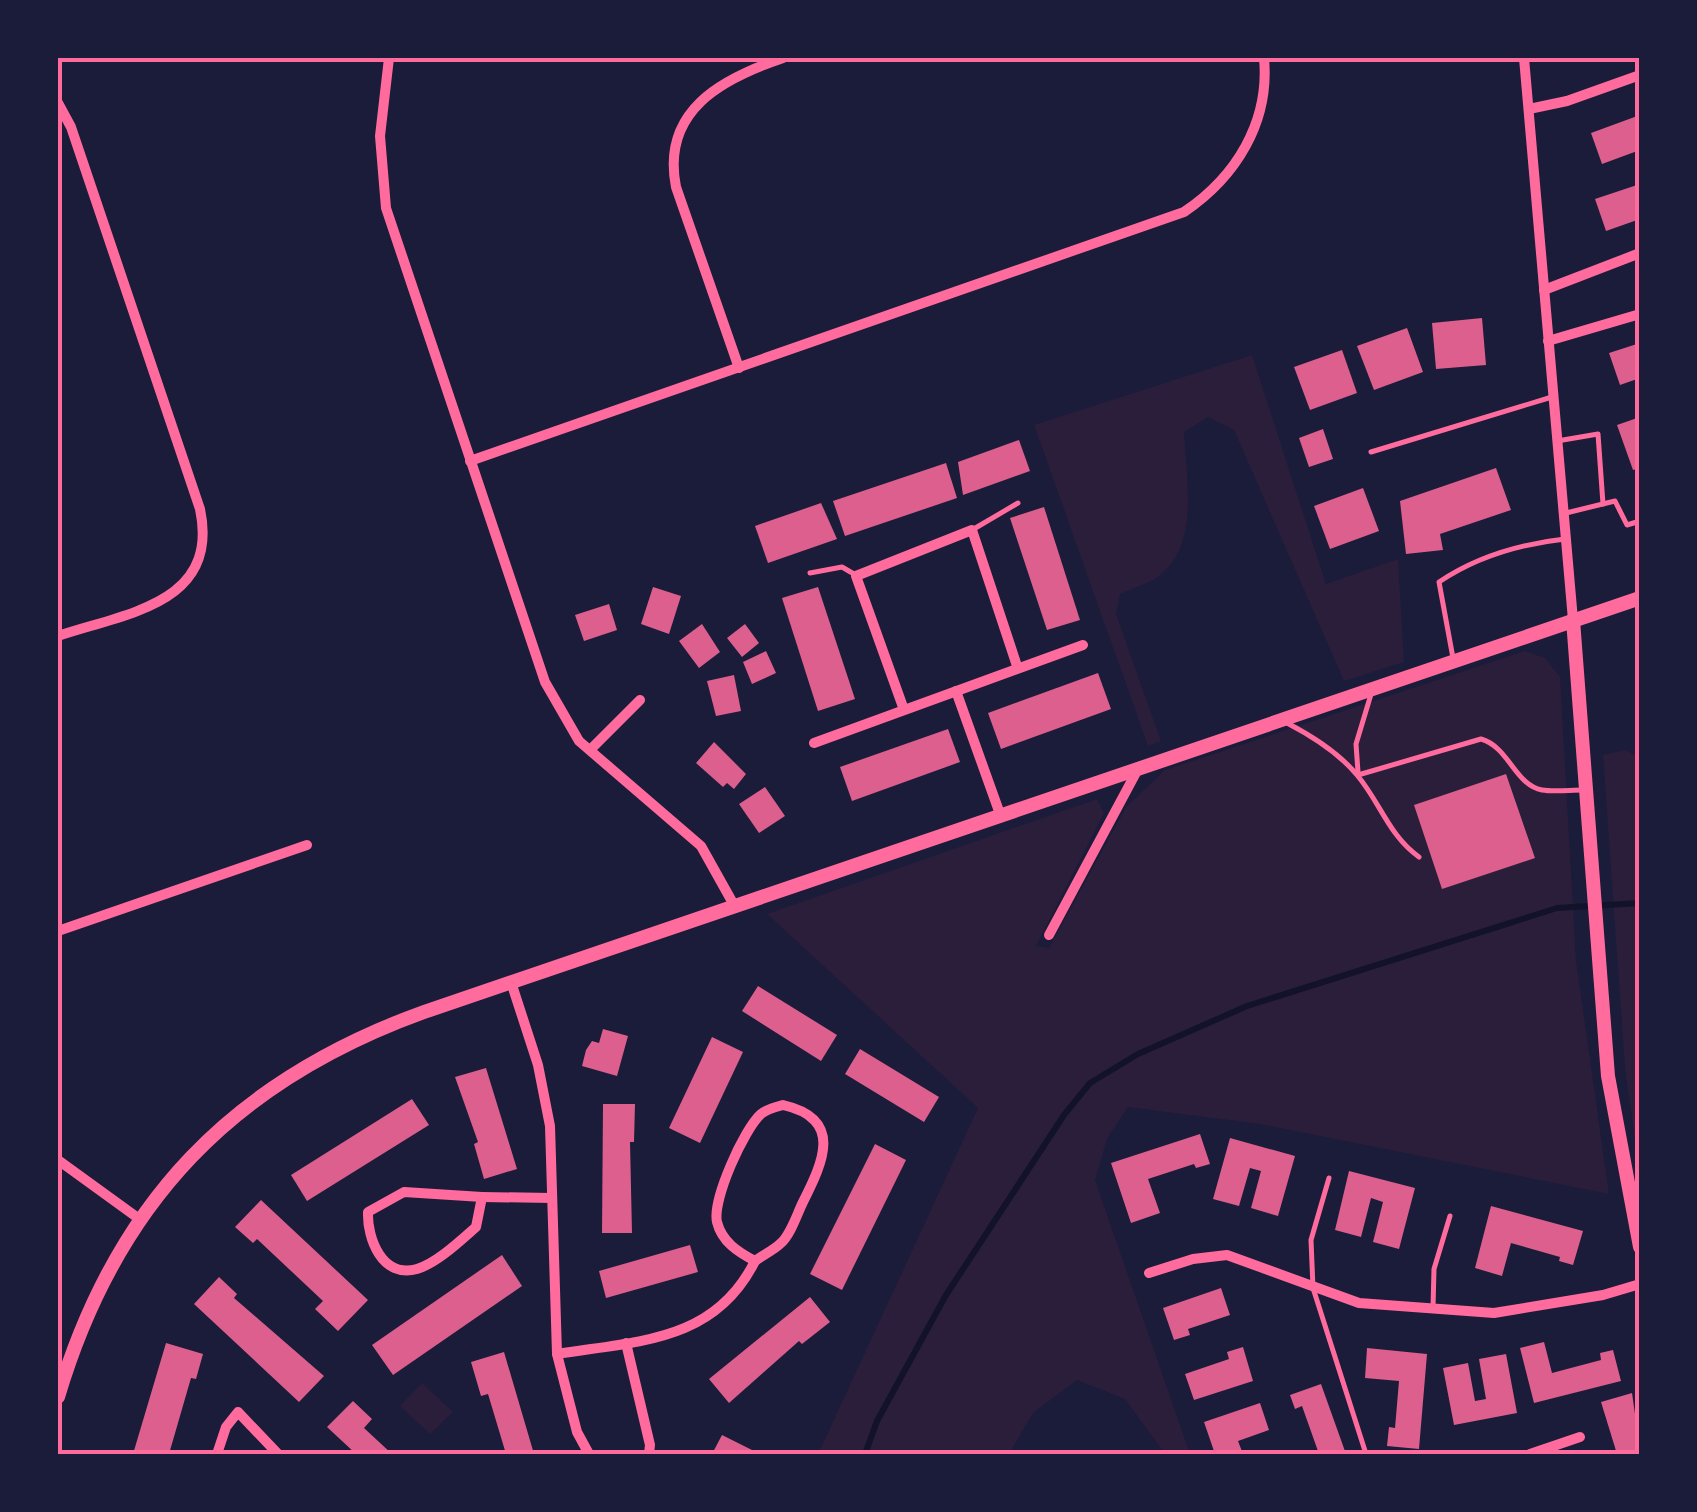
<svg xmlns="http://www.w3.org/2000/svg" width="1697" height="1512" viewBox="0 0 1697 1512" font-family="Commissioner,sans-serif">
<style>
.green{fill:#2a1e3b}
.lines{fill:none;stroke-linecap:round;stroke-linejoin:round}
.stream{stroke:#12122b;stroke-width:6}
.building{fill:#dd5f8e}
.service{stroke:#ff6b9d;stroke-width:5}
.minor{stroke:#ff6b9d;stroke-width:10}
.tertiary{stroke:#ff6b9d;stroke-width:14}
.neatline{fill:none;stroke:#ff6b9d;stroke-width:4}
</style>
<rect width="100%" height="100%" fill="#1b1b3a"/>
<!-- green -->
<g class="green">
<path d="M1252,355L1326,584L1398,559L1404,662L1344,681L1234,430L1208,417L1184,432C1186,478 1201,548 1156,578C1145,585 1131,589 1120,594L1116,614L1161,741L1148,746L1034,425Z"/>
<path d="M1525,651L1545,658L1560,677L1576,961L1609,1194L1260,1124L1128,1107L1107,1139L1095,1180L1190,1454H1165L1125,1399L1077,1380L1033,1413L1009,1454H818L978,1108L767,914L1097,799L1104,813L1036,946L1049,948L1126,807L1165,770Z"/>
<path d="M1625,750L1640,757L1639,1168L1625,1068L1603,755Z"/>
<path d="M422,1383L453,1412L430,1434L400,1406Z"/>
</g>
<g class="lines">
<!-- stream -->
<path class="stream" d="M865,1454L877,1421L946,1295L1064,1115L1090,1083L1138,1054L1247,1006L1557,908L1640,903"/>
</g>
<!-- building -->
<g class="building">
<path d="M1640,115V150L1602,164L1591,133Z"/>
<path d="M1640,184V219L1606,231L1595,199Z"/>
<path d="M1482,318L1486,365L1436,369L1432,323Z"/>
<path d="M1407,328L1423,372L1374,390L1357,346Z"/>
<path d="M1640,343V378L1620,385L1609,353Z"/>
<path d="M1342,350L1357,393L1310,410L1294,367Z"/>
<path d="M1640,417V468L1633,470L1617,425Z"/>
<path d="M1323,429L1333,459L1309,467L1299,438Z"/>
<path d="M1019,440L1030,471L963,495L958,462Z"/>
<path d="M946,463L957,498L845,536L833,501Z"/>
<path d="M1496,468L1511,510L1440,534L1443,550L1406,554L1400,501Z"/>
<path d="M1363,488L1379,531L1330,549L1314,506Z"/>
<path d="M821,503L837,539L768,563L755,526Z"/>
<path d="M1044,507L1080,620L1047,630L1010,518Z"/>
<path d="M653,587L681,596L669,634L641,624Z"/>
<path d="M818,587L855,699L818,711L782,598Z"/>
<path d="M609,604L617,630L584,641L575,615Z"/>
<path d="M702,624L720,652L699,668L679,641Z"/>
<path d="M745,624L759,643L742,657L727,638Z"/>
<path d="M766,651L776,673L752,684L743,662Z"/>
<path d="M1098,673L1111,709L1001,749L988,713Z"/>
<path d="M734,675L741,711L716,716L707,681Z"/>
<path d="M948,729L960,762L852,801L840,767Z"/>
<path d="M714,742L746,774L734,789L727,783L723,787L696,763Z"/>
<path d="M1506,774L1535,858L1442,889L1414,805Z"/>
<path d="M765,787L785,816L759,833L739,804Z"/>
<path d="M758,986L837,1035L821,1061L742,1011Z"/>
<path d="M603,1029L628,1036L617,1076L582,1066L586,1050L592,1041L599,1043Z"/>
<path d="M712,1037L743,1052L700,1143L669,1128Z"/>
<path d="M860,1049L939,1097L924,1122L845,1074Z"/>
<path d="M486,1068L517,1169L484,1179L474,1144L478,1142L455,1077Z"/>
<path d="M412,1099L429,1125L307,1201L291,1175Z"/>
<path d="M603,1104H635L634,1142H630L632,1233H602Z"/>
<path d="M1200,1134L1210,1164L1196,1168L1194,1164L1148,1179L1160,1213L1131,1223L1111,1163Z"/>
<path d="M1230,1138L1295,1156L1278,1216L1251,1208L1261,1171L1250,1168L1239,1206L1213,1199Z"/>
<path d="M875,1144L906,1160L842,1290L810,1274Z"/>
<path d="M1349,1171L1415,1188L1399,1249L1373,1242L1383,1202L1371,1198L1361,1237L1335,1230Z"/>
<path d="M261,1200L368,1300L338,1331L315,1309L323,1301L257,1239L253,1243L235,1227Z"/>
<path d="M1491,1206L1583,1231L1573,1265L1559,1261L1560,1257L1511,1243L1502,1276L1475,1268Z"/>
<path d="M690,1245L698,1272L606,1298L599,1271Z"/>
<path d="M502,1255L522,1286L393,1375L372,1345Z"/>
<path d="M219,1277L237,1294L234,1298L324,1376L299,1402L194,1304Z"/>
<path d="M1221,1288L1230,1315L1188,1329L1190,1335L1174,1340L1163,1308Z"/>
<path d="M810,1297L830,1322L802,1344L799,1341L729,1403L709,1379Z"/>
<path d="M1544,1342L1552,1373L1601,1360L1600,1353L1613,1350L1621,1381L1534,1403L1520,1348Z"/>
<path d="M166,1343L203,1354L196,1379L191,1378L169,1454H133Z"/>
<path d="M1243,1347L1253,1381L1194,1400L1185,1374L1229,1359L1227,1352Z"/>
<path d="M1367,1348L1427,1354L1419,1449L1387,1446L1389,1427L1395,1428L1399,1381L1365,1378Z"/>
<path d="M504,1352L534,1454H506L488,1394L481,1396L471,1362Z"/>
<path d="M1506,1354L1517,1413L1454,1425L1443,1368L1468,1363L1475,1401L1486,1399L1479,1359Z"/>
<path d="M1321,1384L1346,1454H1319L1302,1406L1295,1409L1290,1395Z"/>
<path d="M1632,1393L1640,1449L1617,1454L1601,1402Z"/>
<path d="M353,1401L372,1419L364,1428L392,1454H356L327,1427Z"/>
<path d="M1260,1403L1269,1430L1238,1441L1243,1454H1215L1204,1422Z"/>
<path d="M722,1435L754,1451L753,1454H712Z"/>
</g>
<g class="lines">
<!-- service -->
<g class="service">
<path d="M1557,441L1598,434L1603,504"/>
<path d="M1371,452L1552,397"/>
<path d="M1566,513L1615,501L1627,525L1640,521"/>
<path d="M972,530L1018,503"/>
<path d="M810,573L842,567L854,574"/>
<path d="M1453,658L1439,582C1476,557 1520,544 1565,539"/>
<path d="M1640,683V693"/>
<path d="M1287,723C1312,736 1339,753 1357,775C1380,802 1389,836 1419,857"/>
<path d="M1358,772L1356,744L1372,691"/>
<path d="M1358,775L1481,739C1509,747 1515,785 1542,790C1554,792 1570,790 1583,790"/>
<path d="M1329,1178L1311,1240L1313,1288L1366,1454"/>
<path d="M1433,1308L1434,1269L1450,1216"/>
</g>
<!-- minor -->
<g class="minor">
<path d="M389,58L380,136L386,208L545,682L579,741L701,846L734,905"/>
<path d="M1524,58L1573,620"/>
<path d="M58,103L71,127L200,509C220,604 126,613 58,636"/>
<path d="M1529,109L1567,101L1640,75"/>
<path d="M1544,290L1640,253"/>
<path d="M1548,341L1640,314"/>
<path d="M739,368L676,187C661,111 721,79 783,58"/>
<path d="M470,461L1184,212C1236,177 1270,122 1264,58"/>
<path d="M956,691L1000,814"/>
<path d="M903,707L856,576L972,530L1017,666"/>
<path d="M814,743L1083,645"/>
<path d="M590,750L640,700"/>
<path d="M58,931L307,845"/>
<path d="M1049,935L1138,769"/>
<path d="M511,982L538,1065L550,1126L557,1354L577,1432L589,1454"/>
<path d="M783,1105C844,1119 823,1162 803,1202C797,1214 791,1234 781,1243C774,1250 763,1255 755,1261C738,1252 722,1242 717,1222C712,1200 744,1129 761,1114C767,1109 776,1107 783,1105Z"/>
<path d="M58,1160L138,1218"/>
<path d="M404,1192L482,1197L476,1227C460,1241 437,1263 417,1269C382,1279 367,1238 368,1212Z"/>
<path d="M482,1197L552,1198"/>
<path d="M1149,1273L1193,1259L1227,1255L1359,1303L1494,1313L1603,1295L1640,1284"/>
<path d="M626,1343L650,1445L649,1454"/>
<path d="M557,1354C638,1341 715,1342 755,1261"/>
<path d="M217,1454L226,1427L238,1412L278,1454"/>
<path d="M1530,1454L1580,1437"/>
</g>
<!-- tertiary -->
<g class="tertiary">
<path d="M1573,620L1608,1076L1640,1247"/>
<path d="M58,1397C116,1202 233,1081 424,1012L1640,598"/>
</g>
</g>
<!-- border -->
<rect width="1697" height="1512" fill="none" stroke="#1b1b3a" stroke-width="120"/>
<rect x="60" y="60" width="1577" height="1392" class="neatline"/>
</svg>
